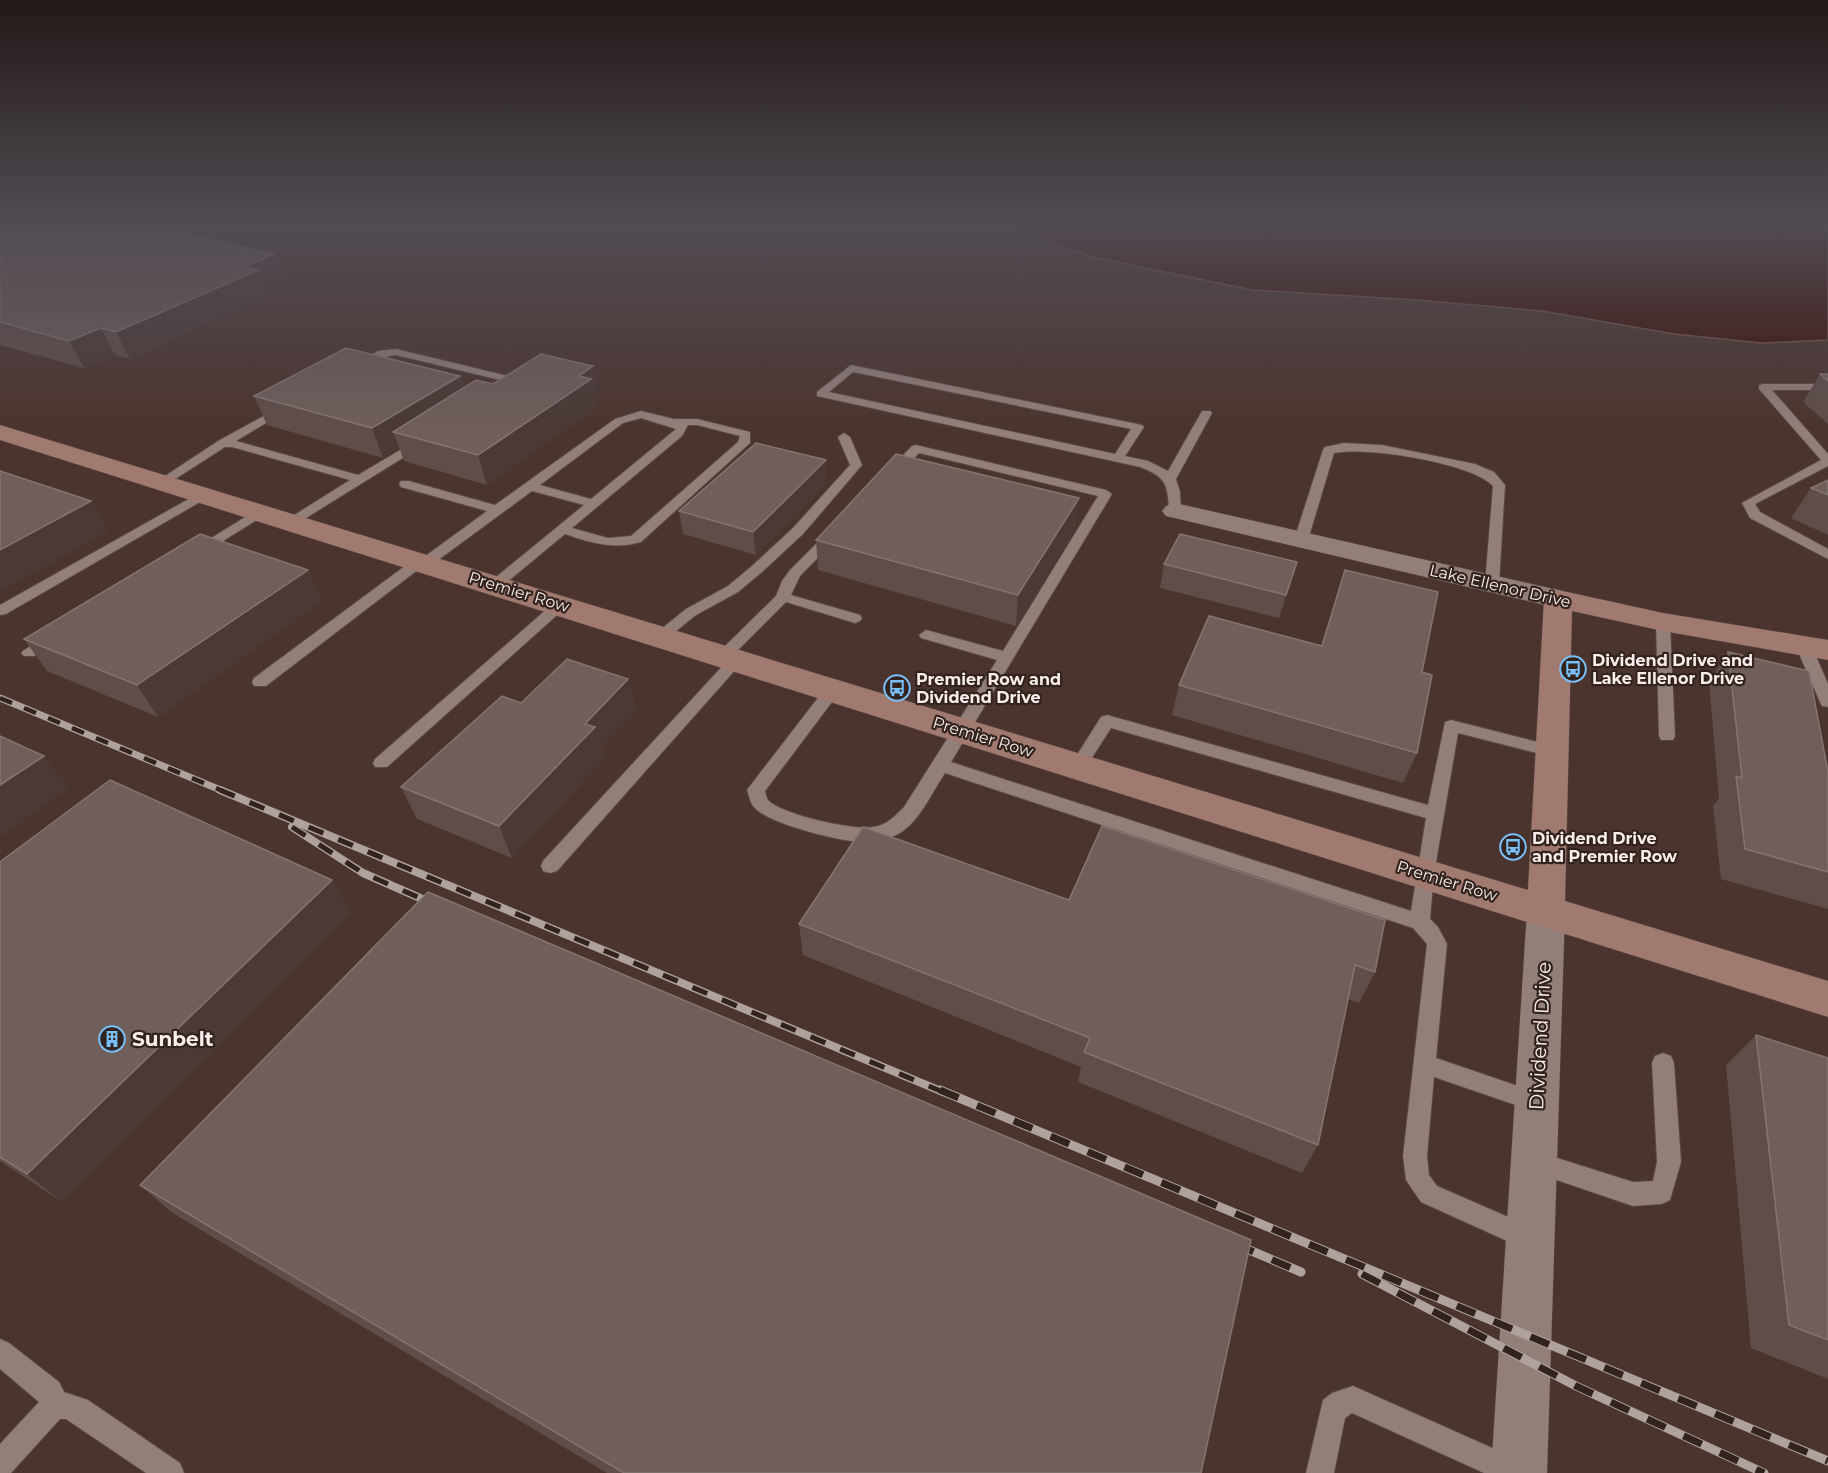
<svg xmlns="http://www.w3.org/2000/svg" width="1828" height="1473" viewBox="0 0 1828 1473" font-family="Montserrat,sans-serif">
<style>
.built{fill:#4b342e}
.water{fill:#3b0d03;stroke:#745048;stroke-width:1.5}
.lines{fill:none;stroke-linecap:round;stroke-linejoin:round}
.lane-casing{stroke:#574945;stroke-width:2}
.street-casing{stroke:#574945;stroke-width:1}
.secondary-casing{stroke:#574945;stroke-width:1}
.lane{fill:#937f7a;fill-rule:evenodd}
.street{fill:#937f7a;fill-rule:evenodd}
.secondary{fill:#a0796f;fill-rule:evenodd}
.rail-far2-casing{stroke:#aea19e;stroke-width:7}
.rail-far1-casing{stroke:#aea19e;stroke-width:8}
.rail-casing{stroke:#aea19e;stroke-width:9}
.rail-far2{stroke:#33231f;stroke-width:4.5;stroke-dasharray:13;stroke-linecap:butt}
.rail-far1{stroke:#33231f;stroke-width:5;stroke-dasharray:16;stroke-linecap:butt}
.rail{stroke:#33231f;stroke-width:7;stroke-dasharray:20;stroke-linecap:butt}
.wall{fill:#5f4d49}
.shaded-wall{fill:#4a3935}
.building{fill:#6f5e5a;stroke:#847571;stroke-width:1.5}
.labels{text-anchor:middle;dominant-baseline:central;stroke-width:4.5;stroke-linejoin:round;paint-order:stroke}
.street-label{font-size:16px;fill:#f8edea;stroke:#33231f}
.poi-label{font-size:16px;font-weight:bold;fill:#f8edea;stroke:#33231f;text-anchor:start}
.near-street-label{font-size:20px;fill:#f8edea;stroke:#33231f}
.near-poi-label{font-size:20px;font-weight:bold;fill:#f8edea;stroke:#33231f;text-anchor:start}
</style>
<rect width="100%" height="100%" fill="#3d2d29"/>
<!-- built -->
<path class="built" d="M0,222H1161L1828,279V1473H0Z"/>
<!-- water -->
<path class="water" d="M987,222H1828V340L1762,343L1674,334L1542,311L1417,300L1252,290L1093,257Z"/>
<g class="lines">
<!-- lane casing -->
<g class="lane-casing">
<g id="lane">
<path d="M170,222H183L162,232L155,230Z"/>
<path d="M396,349L508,376L515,385L505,394H497L495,392L504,385L500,380L396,355C380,356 369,370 356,368L355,366L378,351Z"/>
<path d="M851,365L1142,425L1144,427L1125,456L1148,461L1168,471L1202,411H1210L1212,413L1176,479L1180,492L1181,511L1175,515L1169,511C1168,484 1166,477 1140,467L817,396V392ZM853,372L1131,429L1115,454L829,392Z"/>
<path d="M1763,384H1828V390H1772L1828,454V466L1755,504L1760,512L1828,549V559L1750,518L1742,503L1821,460L1759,389V385Z"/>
<path d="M282,406L288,409L286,411L236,441L358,475L417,440L421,439L427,443L293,526L286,522L288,519L350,480L232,447H225L166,485L162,486L156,482L218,441Z"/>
<path d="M641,411L674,419H697L750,432V443L641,542C614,550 591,543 565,534L500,588H490L488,585L490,582L584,505L532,491L430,566L415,572L266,686H254L252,682L254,678L405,566L420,560L487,511L401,487L399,484L401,481H409L495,505L615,419ZM641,418L676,429L591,499L540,485L623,423ZM688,425H697L740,436L738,442L631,536L608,538L572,528L682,436Z"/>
<path d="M844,433L850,437L862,465L803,534L762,572L738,592L696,615L665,640H655L653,637L655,634L686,609L728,586L752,566L793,528L850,465L838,437Z"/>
<path d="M1344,443L1382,445L1475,464L1494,472L1505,485L1499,584L1497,587H1487L1485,584L1493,486C1473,463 1364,446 1334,453L1308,540L1301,544L1296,543L1294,540L1323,450L1325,447Z"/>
<path d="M916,445L1106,490L1112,494L951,762L1411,911L1426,818L1111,728L1084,770H1072L1070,766L1101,717L1107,715L1428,805L1445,722L1451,720L1558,747L1560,751L1558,755L1552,757L1458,733L1434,874L1430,919L1438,927L1447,944L1436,1058L1544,1095L1547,1102L1544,1109L1536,1112L1434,1077L1427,1156L1429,1175L1437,1186L1536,1229L1539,1238L1536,1247L1527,1250L1421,1202L1406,1180L1403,1156L1427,944L1413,928L945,773C932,792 919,823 898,834C891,838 879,840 871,842C850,845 767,824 754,807C750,803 749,795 747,790L750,786L827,686H839L841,690L765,791C766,794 766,797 768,800C780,814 854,831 873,827C887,825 894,817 904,807L997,660L921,638L919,635L926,630L1003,651L1098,496L919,453L898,475H890L888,472L890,469L912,446Z"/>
<path d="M203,491L209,495L207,498L6,614L0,615V605Z"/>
<path d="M260,508L265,509L266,512L265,515L202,554L197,555L190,551Z"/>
<path d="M832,532L839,536L800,576L791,595L860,615L862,618L860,621L855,623L786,602L732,656L741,657L744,660L557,871L550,873L543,871L541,866L543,861L728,660L718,659L715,656L718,653L776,596L782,581L790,570L827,533Z"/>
<path d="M560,601L565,602L567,605L565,608L387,767H375L373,763L375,759L555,602Z"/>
<path d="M1663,617L1670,622L1675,736L1673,740H1661L1659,736L1656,622Z"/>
<path d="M52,634L57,636L59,639L57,642L34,656H24L21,653L24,650Z"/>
<path d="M1804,642L1812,647L1828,684V707L1822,706L1820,702L1796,647Z"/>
<path d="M1663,1053L1671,1056L1674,1063L1681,1162L1670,1200L1662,1204L1633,1206L1527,1170L1523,1162L1527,1154L1535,1151L1633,1182L1653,1181L1657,1162L1652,1063L1655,1056Z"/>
<path d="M0,1339L9,1343L59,1382L64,1392L88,1400L180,1463L184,1473H146L66,1419H60L11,1473H0V1444L39,1402L0,1369Z"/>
<path d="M1353,1386L1526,1463L1530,1473H1484L1352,1413L1345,1418L1334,1473H1306L1323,1400L1332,1393Z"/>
</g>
</g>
<!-- street casing -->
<g class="street-casing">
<g id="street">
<path d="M1175,503L1558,590L1568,593L1572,599L1568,605L1558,608L1166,516L1162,511L1166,506Z"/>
<path d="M1546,895L1560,900L1565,911L1547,1473H1491L1527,911L1532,900Z"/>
</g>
</g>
<!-- secondary casing -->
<g class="secondary-casing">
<path id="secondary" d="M0,425L1528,890L1544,599L1548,593L1558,590L1663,613L1828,640V660L1663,631L1572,611L1565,901L1828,981V1017L0,440Z"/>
</g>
<!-- lane -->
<use href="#lane" class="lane"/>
<!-- street -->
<use href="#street" class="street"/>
<!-- secondary -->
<use href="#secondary" class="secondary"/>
<!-- rail-far2 casing -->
<g class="rail-far2-casing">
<path id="rail-far2" d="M0,698L223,791"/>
</g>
<!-- rail-far1 casing -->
<g class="rail-far1-casing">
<g id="rail-far1">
<path d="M220,790L943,1092"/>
<path d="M292,827L363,873L436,905"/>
</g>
</g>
<!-- rail casing -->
<g class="rail-casing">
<g id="rail">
<path d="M940,1090L1828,1461"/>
<path d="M1235,1244L1301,1272"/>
<path d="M1362,1274L1576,1386L1764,1473"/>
</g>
</g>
<!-- rail-far2 -->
<use href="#rail-far2" class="rail-far2"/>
<!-- rail-far1 -->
<use href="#rail-far1" class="rail-far1"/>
<!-- rail -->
<use href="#rail" class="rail"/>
</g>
<!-- wall -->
<g class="wall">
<path d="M0,222L284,279L266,287L269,295L130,359L115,355L84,368L0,345Z"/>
<path d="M1820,374H1828V424L1803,402Z"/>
<path d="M460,376L464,388L493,384L599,394L595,397L597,407L487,485L404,461L399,447L383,458L267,425L254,396Z"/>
<path d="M827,483L756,555L683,534L679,511Z"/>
<path d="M1811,488L1828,495V535L1791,518Z"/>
<path d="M1076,528L1016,626L818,570L816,540Z"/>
<path d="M1164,564L1290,586L1279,618L1160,588Z"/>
<path d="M308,570L322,601L158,717L47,671L24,639Z"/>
<path d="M1345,570L1422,672L1417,753L1403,783L1172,715L1179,685L1321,645Z"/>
<path d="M1728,652L1828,772V909L1721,879L1713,806L1719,798L1709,682Z"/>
<path d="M628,679L636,711L601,748L604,759L512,858L417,819L401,787L521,703Z"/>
<path d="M1102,826L1375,972L1359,1003L1348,999L1318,1145L1302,1173L1078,1082L1081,1067L803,955L799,924L1069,900Z"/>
<path d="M0,862L351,912L62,1202L0,1161Z"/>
<path d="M1756,1035L1828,1058V1379L1751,1348L1726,1065Z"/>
<path d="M140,1185L1201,1473H607L171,1212Z"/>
</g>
<!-- shaded-wall -->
<g class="shaded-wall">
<path d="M274,254L284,279L266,287L269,295L130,359L116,332L244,267Z"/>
<path d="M101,328L115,355L84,368L69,341Z"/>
<path d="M593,366L599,394L595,397L597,407L487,485L478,455L579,376Z"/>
<path d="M460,376L468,404L393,432L399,447L383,458L372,428Z"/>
<path d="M826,460L827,483L756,555L753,532Z"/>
<path d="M1079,498L1076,528L1016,626L1018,595Z"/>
<path d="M91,501L109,531L0,592V550Z"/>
<path d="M1297,562L1290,586L1279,618L1286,595Z"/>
<path d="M308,570L322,601L158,717L137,685Z"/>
<path d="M628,679L636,711L601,748L604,759L512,858L499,826L585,724Z"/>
<path d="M44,756L69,788L0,837V785Z"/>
<path d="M332,880L351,912L62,1202L27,1174Z"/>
</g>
<!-- building -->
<g class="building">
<path d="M0,222H133L274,254L244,267L259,270L116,332L101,328L69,341L0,322Z"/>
<path d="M346,348L460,376L372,428L254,396Z"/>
<path d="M541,354L593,366L579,376L591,379L478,455L393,432L476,380L493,384Z"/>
<path d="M1820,374H1828V381Z"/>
<path d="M756,443L826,460L753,532L679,511Z"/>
<path d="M896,454L1079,498L1018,595L816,540Z"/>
<path d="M0,471L91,501L0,550Z"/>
<path d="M1828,480V495L1811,488Z"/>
<path d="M200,534L308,570L137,685L24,639Z"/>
<path d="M1180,534L1297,562L1286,595L1164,564Z"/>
<path d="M1345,570L1438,592L1422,672L1432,675L1417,753L1179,685L1209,616L1322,646Z"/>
<path d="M1728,652L1809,671L1828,772V872L1745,849L1736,776L1742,778Z"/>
<path d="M567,659L628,679L585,724L595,727L499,826L401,787L502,696L521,703Z"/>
<path d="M0,736L44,756L0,785Z"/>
<path d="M110,780L332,880L27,1174L0,1157V862Z"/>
<path d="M1102,826L1385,920L1375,972L1355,965L1318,1145L1084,1052L1090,1038L799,924L863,827L1069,900Z"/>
<path d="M428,892L1251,1240L1201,1473H624L140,1185Z"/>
<path d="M1756,1035L1828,1058V1340L1789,1325Z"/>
</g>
<!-- sky -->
<linearGradient id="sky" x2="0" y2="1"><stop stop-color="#221917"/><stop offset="0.52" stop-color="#514c54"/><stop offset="1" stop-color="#514c54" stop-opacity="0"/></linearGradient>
<rect width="1828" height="429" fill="url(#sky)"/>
<!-- icons -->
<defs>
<g id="bus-ring" transform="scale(1.35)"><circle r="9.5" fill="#33231f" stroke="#7abff8" stroke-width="1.5"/><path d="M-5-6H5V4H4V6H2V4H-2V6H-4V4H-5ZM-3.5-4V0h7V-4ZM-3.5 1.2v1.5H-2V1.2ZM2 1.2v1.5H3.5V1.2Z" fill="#7abff8"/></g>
<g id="building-ring" transform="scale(1.35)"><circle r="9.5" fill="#33231f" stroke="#7abff8" stroke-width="1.5"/><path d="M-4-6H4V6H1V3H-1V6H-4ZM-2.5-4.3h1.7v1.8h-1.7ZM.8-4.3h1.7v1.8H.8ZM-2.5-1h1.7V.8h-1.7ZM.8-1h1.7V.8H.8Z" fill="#7abff8"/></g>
</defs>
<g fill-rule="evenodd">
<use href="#bus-ring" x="1573" y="669"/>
<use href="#bus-ring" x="897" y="688"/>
<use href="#bus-ring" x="1513" y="847"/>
<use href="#building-ring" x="112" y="1039"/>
</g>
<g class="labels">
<!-- street labels -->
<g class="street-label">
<text transform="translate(1500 586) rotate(13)">Lake Ellenor Drive</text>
<text transform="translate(519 592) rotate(17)">Premier Row</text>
<text transform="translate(983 737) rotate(17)">Premier Row</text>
<text transform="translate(1447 881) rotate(17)">Premier Row</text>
</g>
<!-- poi labels -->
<g class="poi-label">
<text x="1592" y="660">Dividend Drive and<tspan x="1592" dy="18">Lake Ellenor Drive</tspan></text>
<text x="916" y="679">Premier Row and<tspan x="916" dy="18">Dividend Drive</tspan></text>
<text x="1532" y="838">Dividend Drive<tspan x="1532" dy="18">and Premier Row</tspan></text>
</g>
<!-- near-street labels -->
<g class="near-street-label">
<text transform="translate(1540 1036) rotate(-87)">Dividend Drive</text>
</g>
<!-- near-poi labels -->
<g class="near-poi-label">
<text x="132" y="1039">Sunbelt</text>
</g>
</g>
</svg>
